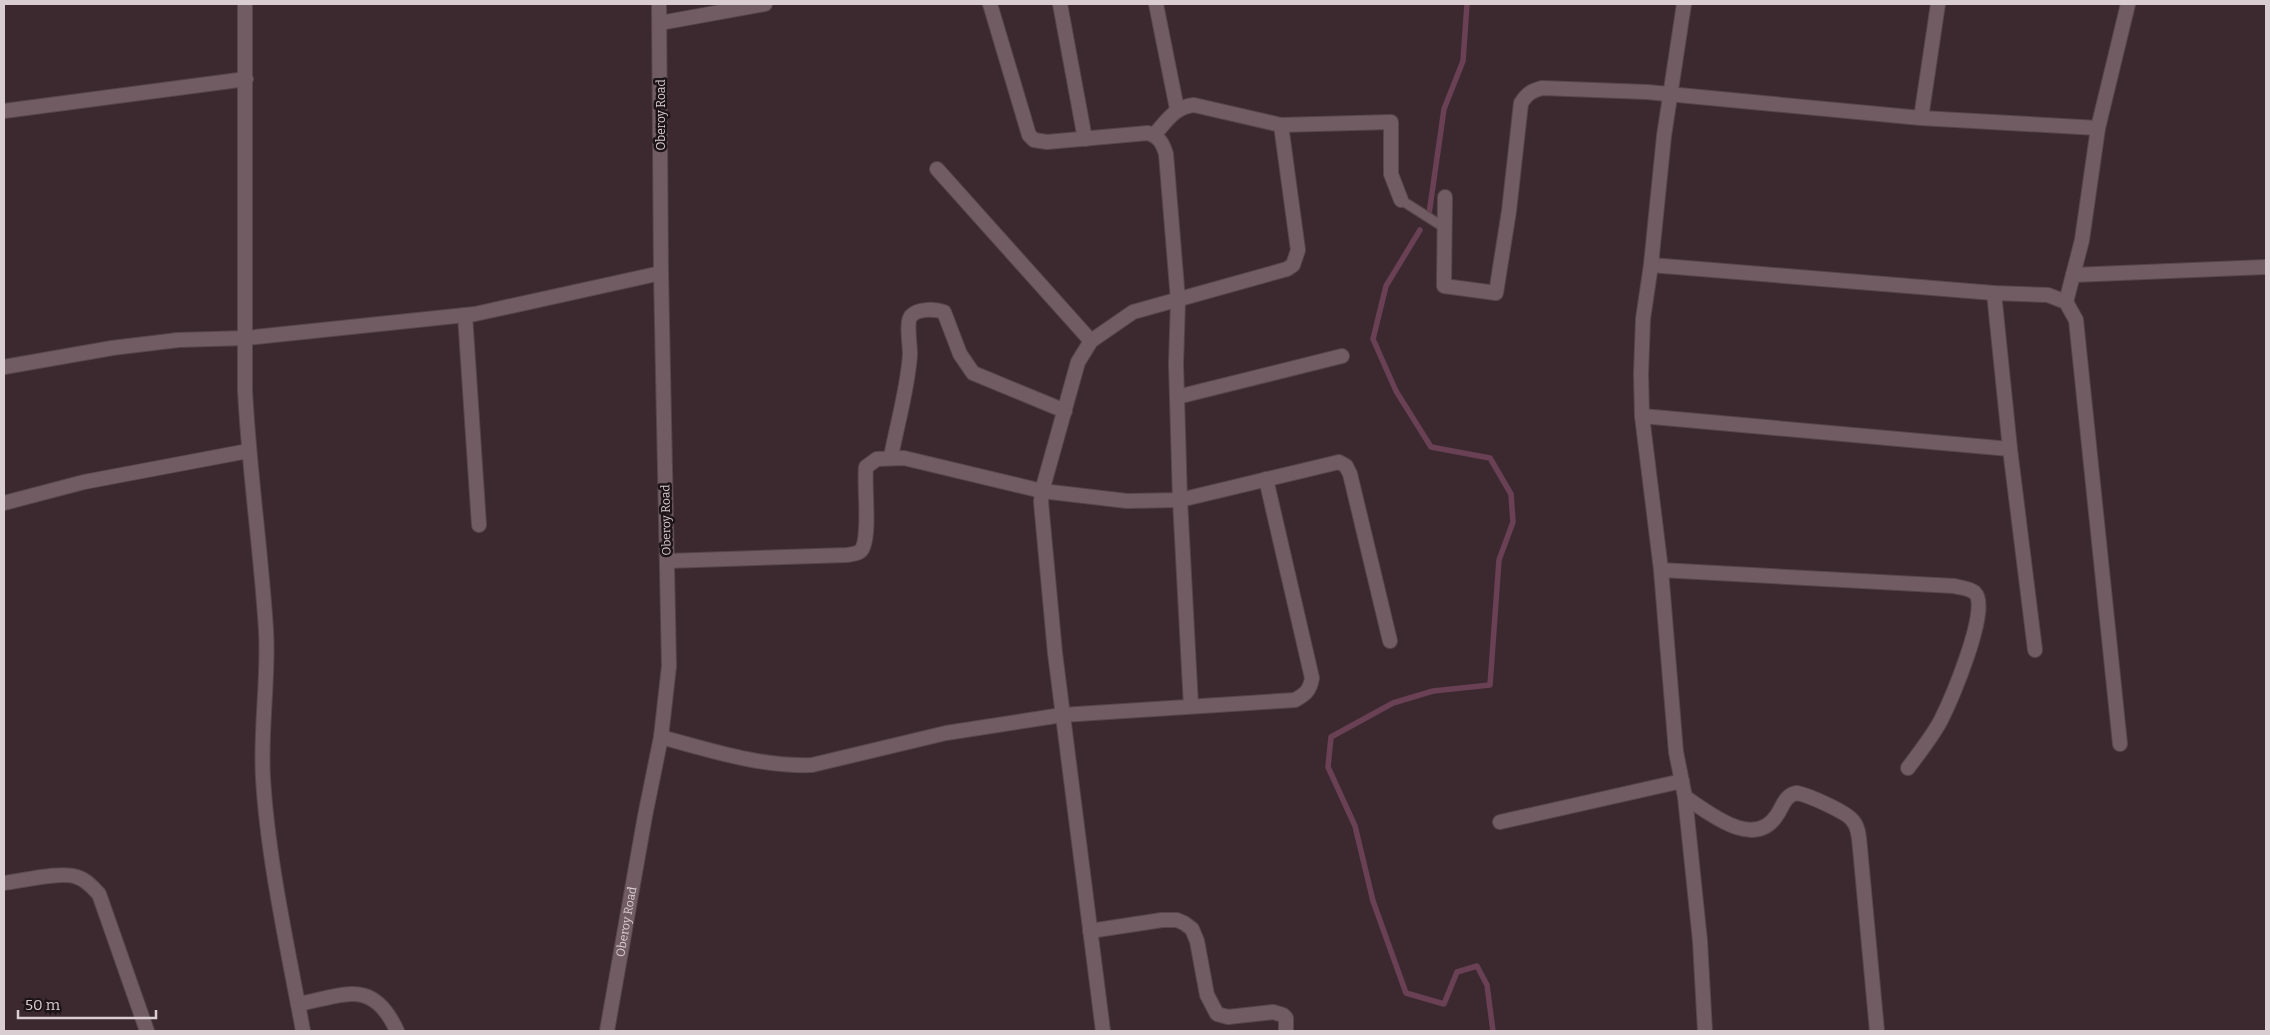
<svg xmlns="http://www.w3.org/2000/svg" width="2270" height="1035" viewBox="0 0 2270 1035" font-family="Bitter,serif">
<style>
.lines{fill:none;stroke-linecap:round;stroke-linejoin:round}
.stream{stroke:#694054;stroke-width:5.5}
.service-casing{stroke:#56464c;stroke-width:11}
.minor-casing{stroke:#56464c;stroke-width:16}
.tertiary-casing{stroke:#56464c;stroke-width:16}
.service{stroke:#725c64;stroke-width:9}
.minor{stroke:#725c64;stroke-width:14}
.tertiary{stroke:#725c64;stroke-width:14}
.labels{text-anchor:middle;dominant-baseline:central;stroke-width:5;stroke-linejoin:round;paint-order:stroke}
.street-label{font-size:12px;fill:#dacdd1;stroke:#1d1418}
</style>
<rect width="100%" height="100%" fill="#3c2930"/>
<g class="lines">
<!-- stream -->
<g class="stream">
<path d="M1429,214L1444,109L1463,61L1467,4"/>
<path d="M1420,230L1386,286L1373,339L1396,391L1431,447L1490,458L1511,494L1513,522L1499,560L1490,685L1433,691L1393,703L1331,737L1328,767L1355,826L1373,901L1406,993L1444,1004L1457,972L1477,966L1487,985L1493,1031"/>
</g>
<!-- service casing -->
<g class="service-casing">
<path id="service" d="M1401,200L1445,228"/>
</g>
<!-- minor casing -->
<g class="minor-casing">
<g id="minor">
<path d="M245,4V390C249,470 261,550 266,630C269,679 260,728 263,778C268,861 288,949 303,1031"/>
<path d="M990,4L1029,135L1034,140L1047,142L1148,133C1159,136 1163,144 1166,154L1178,300L1176,364L1180,500L1191,706"/>
<path d="M1060,4L1085,139"/>
<path d="M1156,4L1177,109"/>
<path d="M1684,4L1664,136L1651,265L1643,319L1641,374L1642,416L1661,570L1676,752L1685,797C1708,812 1754,851 1777,815C1783,806 1785,795 1797,793C1808,795 1847,812 1853,821C1859,828 1859,839 1860,848L1877,1031"/>
<path d="M660,23L765,4"/>
<path d="M4,111L246,79"/>
<path d="M1921,118L1938,4"/>
<path d="M1154,135C1167,121 1174,107 1194,105L1281,125L1391,122V174L1401,200"/>
<path d="M937,169L1091,341"/>
<path d="M1445,197L1444,286L1496,293L1509,211L1521,103C1527,94 1531,91 1542,88L1647,92L1921,118L2098,128"/>
<path d="M1651,265L1994,293L2048,295L2066,302L2076,320L2120,744"/>
<path d="M2073,275L2266,267"/>
<path d="M1994,293L2010,449L2035,650"/>
<path d="M2066,302L2082,240L2098,128L2128,4"/>
<path d="M465,315L479,525"/>
<path d="M4,367L112,348L178,340L246,338L475,314L661,273"/>
<path d="M1177,397L1342,356"/>
<path d="M1642,416L2010,449"/>
<path d="M891,457C897,424 908,388 910,354C910,345 906,322 911,316C918,308 936,309 944,312L960,354L973,373L1065,411"/>
<path d="M4,503L84,482L248,451"/>
<path d="M667,561L847,555C853,554 861,554 863,547C870,531 864,487 866,467L877,459L904,458L1042,491L1127,501L1180,500L1339,462L1346,466L1350,474L1390,641"/>
<path d="M1661,570L1954,586C1961,588 1970,588 1975,593C1991,608 1950,702 1941,720C1932,737 1919,753 1908,768"/>
<path d="M661,737C710,750 760,767 812,765L946,733L1062,715L1295,700C1306,694 1310,690 1312,678L1266,479"/>
<path d="M1685,797L1700,941L1705,1031"/>
<path d="M1500,822L1682,781"/>
<path d="M4,883C22,881 60,871 77,877C87,880 92,887 99,894L147,1031"/>
<path d="M1090,931L1162,920H1177L1184,923L1192,929L1197,941L1207,995L1217,1014L1228,1017L1273,1012L1283,1015L1286,1018V1031"/>
<path d="M298,1004C346,995 373,978 397,1031"/>
<path d="M1103,1031L1055,653L1041,502L1042,491L1078,362L1091,341L1133,312L1287,269L1293,265L1298,250L1281,125"/>
</g>
</g>
<!-- tertiary casing -->
<g class="tertiary-casing">
<g id="tertiary">
<path id="s1" d="M607,1031L645,816L661,737L669,666L661,273L659,4"/>
</g>
</g>
<!-- service -->
<use href="#service" class="service"/>
<!-- minor -->
<use href="#minor" class="minor"/>
<!-- tertiary -->
<use href="#tertiary" class="tertiary"/>
</g>
<g class="labels">
<!-- street labels -->
<g class="street-label">
<text transform="translate(661 115) rotate(-90)">Oberoy Road</text>
<text transform="translate(666 520) rotate(-91)">Oberoy Road</text>
<text stroke="none"><textPath href="#s1" startOffset="111">Oberoy Road</textPath></text>
</g>
</g>
<!-- border -->
<rect width="2270" height="1035" fill="none" stroke="#dacdd1" stroke-width="10"/>
<!-- scale -->
<path d="M18 1010v8h138v-8" fill="none" stroke="#dacdd1" stroke-width="2.5"/>
<text x="25" y="1010" font-size="15" fill="#dacdd1" stroke="#1d1418" stroke-width="4" paint-order="stroke">50 m</text>
</svg>
